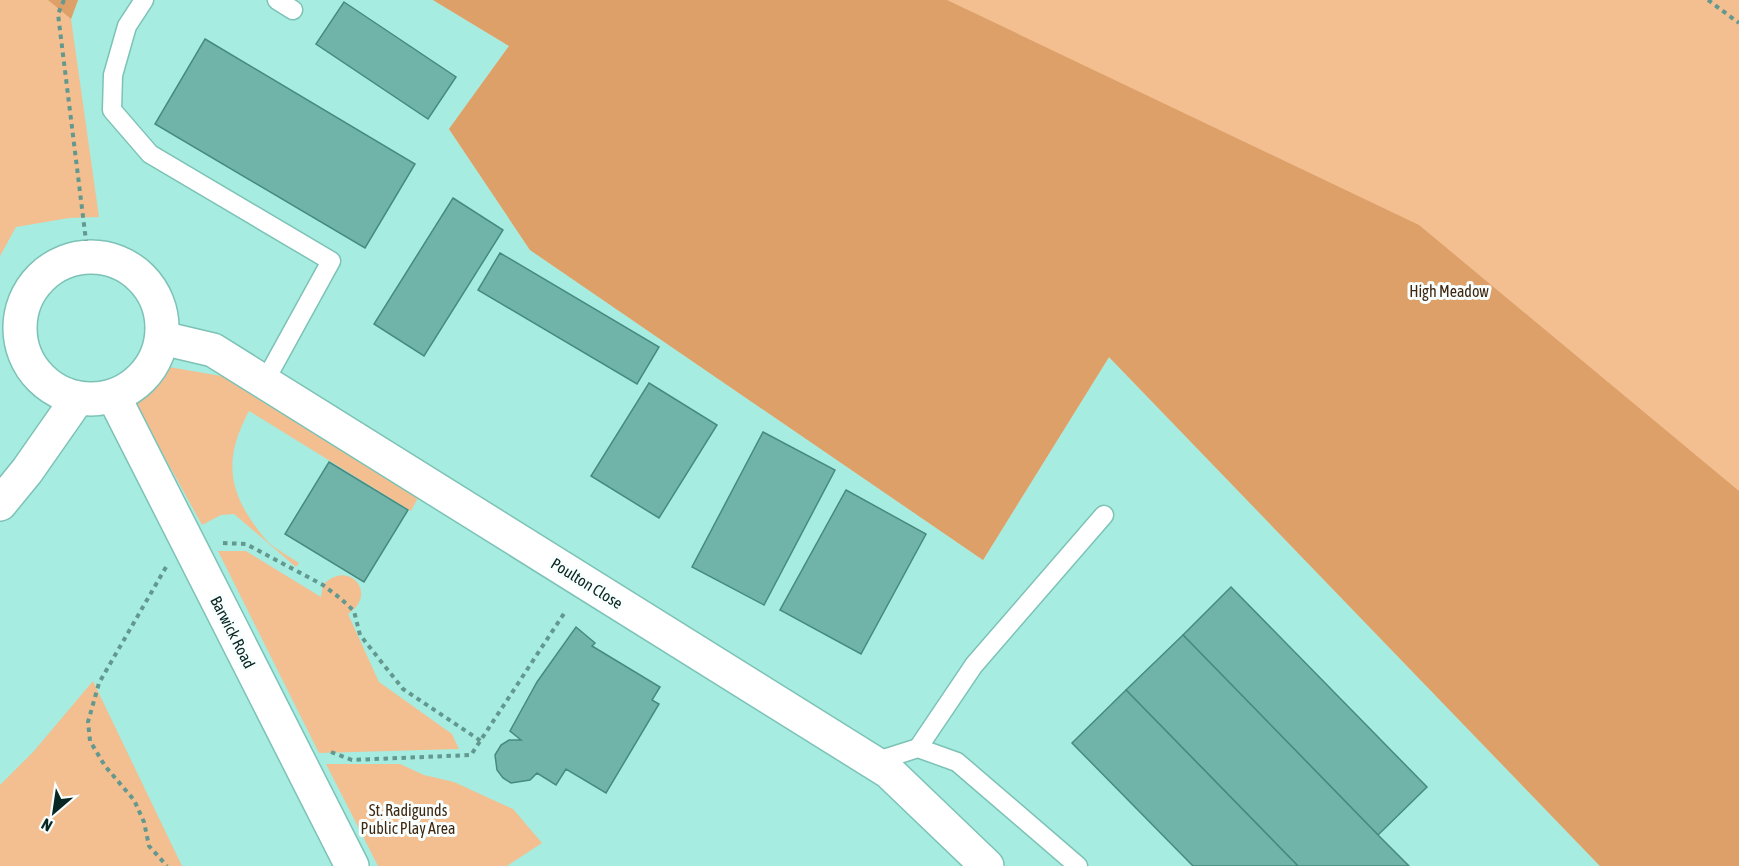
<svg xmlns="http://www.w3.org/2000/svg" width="1739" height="866" viewBox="0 0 1739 866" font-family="'Asap Condensed',sans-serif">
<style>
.green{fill:#f3bf91}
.forest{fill:#dda069}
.building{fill:#70b4a9;stroke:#468a80;stroke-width:1.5}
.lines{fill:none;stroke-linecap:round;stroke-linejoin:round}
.service-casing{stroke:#7dc2b6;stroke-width:21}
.minor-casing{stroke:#7dc2b6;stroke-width:36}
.path{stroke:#63988f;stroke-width:4;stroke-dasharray:4.5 4.5;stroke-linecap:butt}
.service{stroke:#fff;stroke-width:18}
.minor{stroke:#fff;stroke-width:33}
.labels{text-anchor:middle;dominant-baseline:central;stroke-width:6;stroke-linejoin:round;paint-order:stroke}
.park-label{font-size:16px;fill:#40270f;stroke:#f8fffe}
.street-label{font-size:16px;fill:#082622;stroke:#f8fffe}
</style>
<rect width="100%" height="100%" fill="#a6ece0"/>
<!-- green -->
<g class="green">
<path d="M0,0H78L71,19L99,217L69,218L16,227L0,256Z"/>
<path d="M433,0H1739V866H1600L1109,357L983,560L530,250L449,129L509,46Z"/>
<path d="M169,367L227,377L255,397L420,494L411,511L249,411C228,451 225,481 251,520C256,527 262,536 268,542C277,550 289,556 299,563L296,567L234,514L221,515L202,525L136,405L152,383Z"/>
<path d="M218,551H246L321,597L323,585C349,558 379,594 348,614L379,682L452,734L459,749L319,753Z"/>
<path d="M93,681L182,866H0V785L34,751Z"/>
<path d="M326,764H400L424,775L454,782L513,809L542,843L507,866H378Z"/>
</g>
<!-- forest -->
<g class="forest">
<path d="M48,0H78L71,19Z"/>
<path d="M433,0H947L1419,225L1739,491V866H1600L1109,357L983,560L530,250L449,129L509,46Z"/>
</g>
<!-- building -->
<g class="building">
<path d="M344,2L456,77L428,119L316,44Z"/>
<path d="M205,39L415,164L365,248L155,124Z"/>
<path d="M453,198L503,230L424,356L374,324Z"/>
<path d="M500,253L659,347L637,384L478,290Z"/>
<path d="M649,383L717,425L659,518L591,476Z"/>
<path d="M763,432L835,470L764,605L692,567Z"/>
<path d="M329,462L408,510L364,582L285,534Z"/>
<path d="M846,490L926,534L861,654L780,610Z"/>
<path d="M1231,587L1427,787L1378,835L1183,635Z"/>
<path d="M576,627L595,643L592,646L660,687L652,700L659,704L606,793L566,769L556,785L537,773L530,780L511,783L503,778L497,770L495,755L501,745L509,740H521L510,731L537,682Z"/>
<path d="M1183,635L1378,835L1409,866H1298L1126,690Z"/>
<path d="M1126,690L1298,866H1193L1072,743Z"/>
</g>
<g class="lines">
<!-- service casing -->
<g class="service-casing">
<g id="service">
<path d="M144,0L127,26L113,75L112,110L150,154L331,261L265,381"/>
<path d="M277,0L293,10"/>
<path d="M918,748L974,665L1104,515"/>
<path d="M874,762L918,748L957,762L1078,866"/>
</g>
</g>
<!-- minor casing -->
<g class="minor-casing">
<g id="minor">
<circle cx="91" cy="328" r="71"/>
<path d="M162,338L213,350L889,772L987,866"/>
<path d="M114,397L352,866"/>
<path d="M0,504L27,471L78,398"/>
</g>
</g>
<!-- path -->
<g class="path">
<path d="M64,0L58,14L88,257"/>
<path d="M1708,0L1739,23"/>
<path d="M223,543L246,544L323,585L340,598L354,611L360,635L403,689L481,741"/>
<path d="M166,567L99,683L88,722L90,741L105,766L134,800L144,822L149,846L167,866"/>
<path d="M331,752L352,760L471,755L565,612"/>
</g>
<!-- service -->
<use href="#service" class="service"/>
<!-- minor -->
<use href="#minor" class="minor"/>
</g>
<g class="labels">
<!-- park labels -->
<g class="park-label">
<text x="1449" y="291">High Meadow</text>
<text x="408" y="810">St. Radigunds<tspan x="408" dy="18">Public Play Area</tspan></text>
</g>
<!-- street labels -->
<g class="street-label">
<text transform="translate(587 583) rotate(32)">Poulton Close</text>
<text transform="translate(233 632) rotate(63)">Barwick Road</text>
</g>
</g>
<!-- north arrow -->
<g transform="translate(54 812) rotate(209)" stroke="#f8fffe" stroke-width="4.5" paint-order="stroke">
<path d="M0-4.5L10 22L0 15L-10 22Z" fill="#082622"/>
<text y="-9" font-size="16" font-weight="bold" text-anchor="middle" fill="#082622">N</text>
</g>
</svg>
